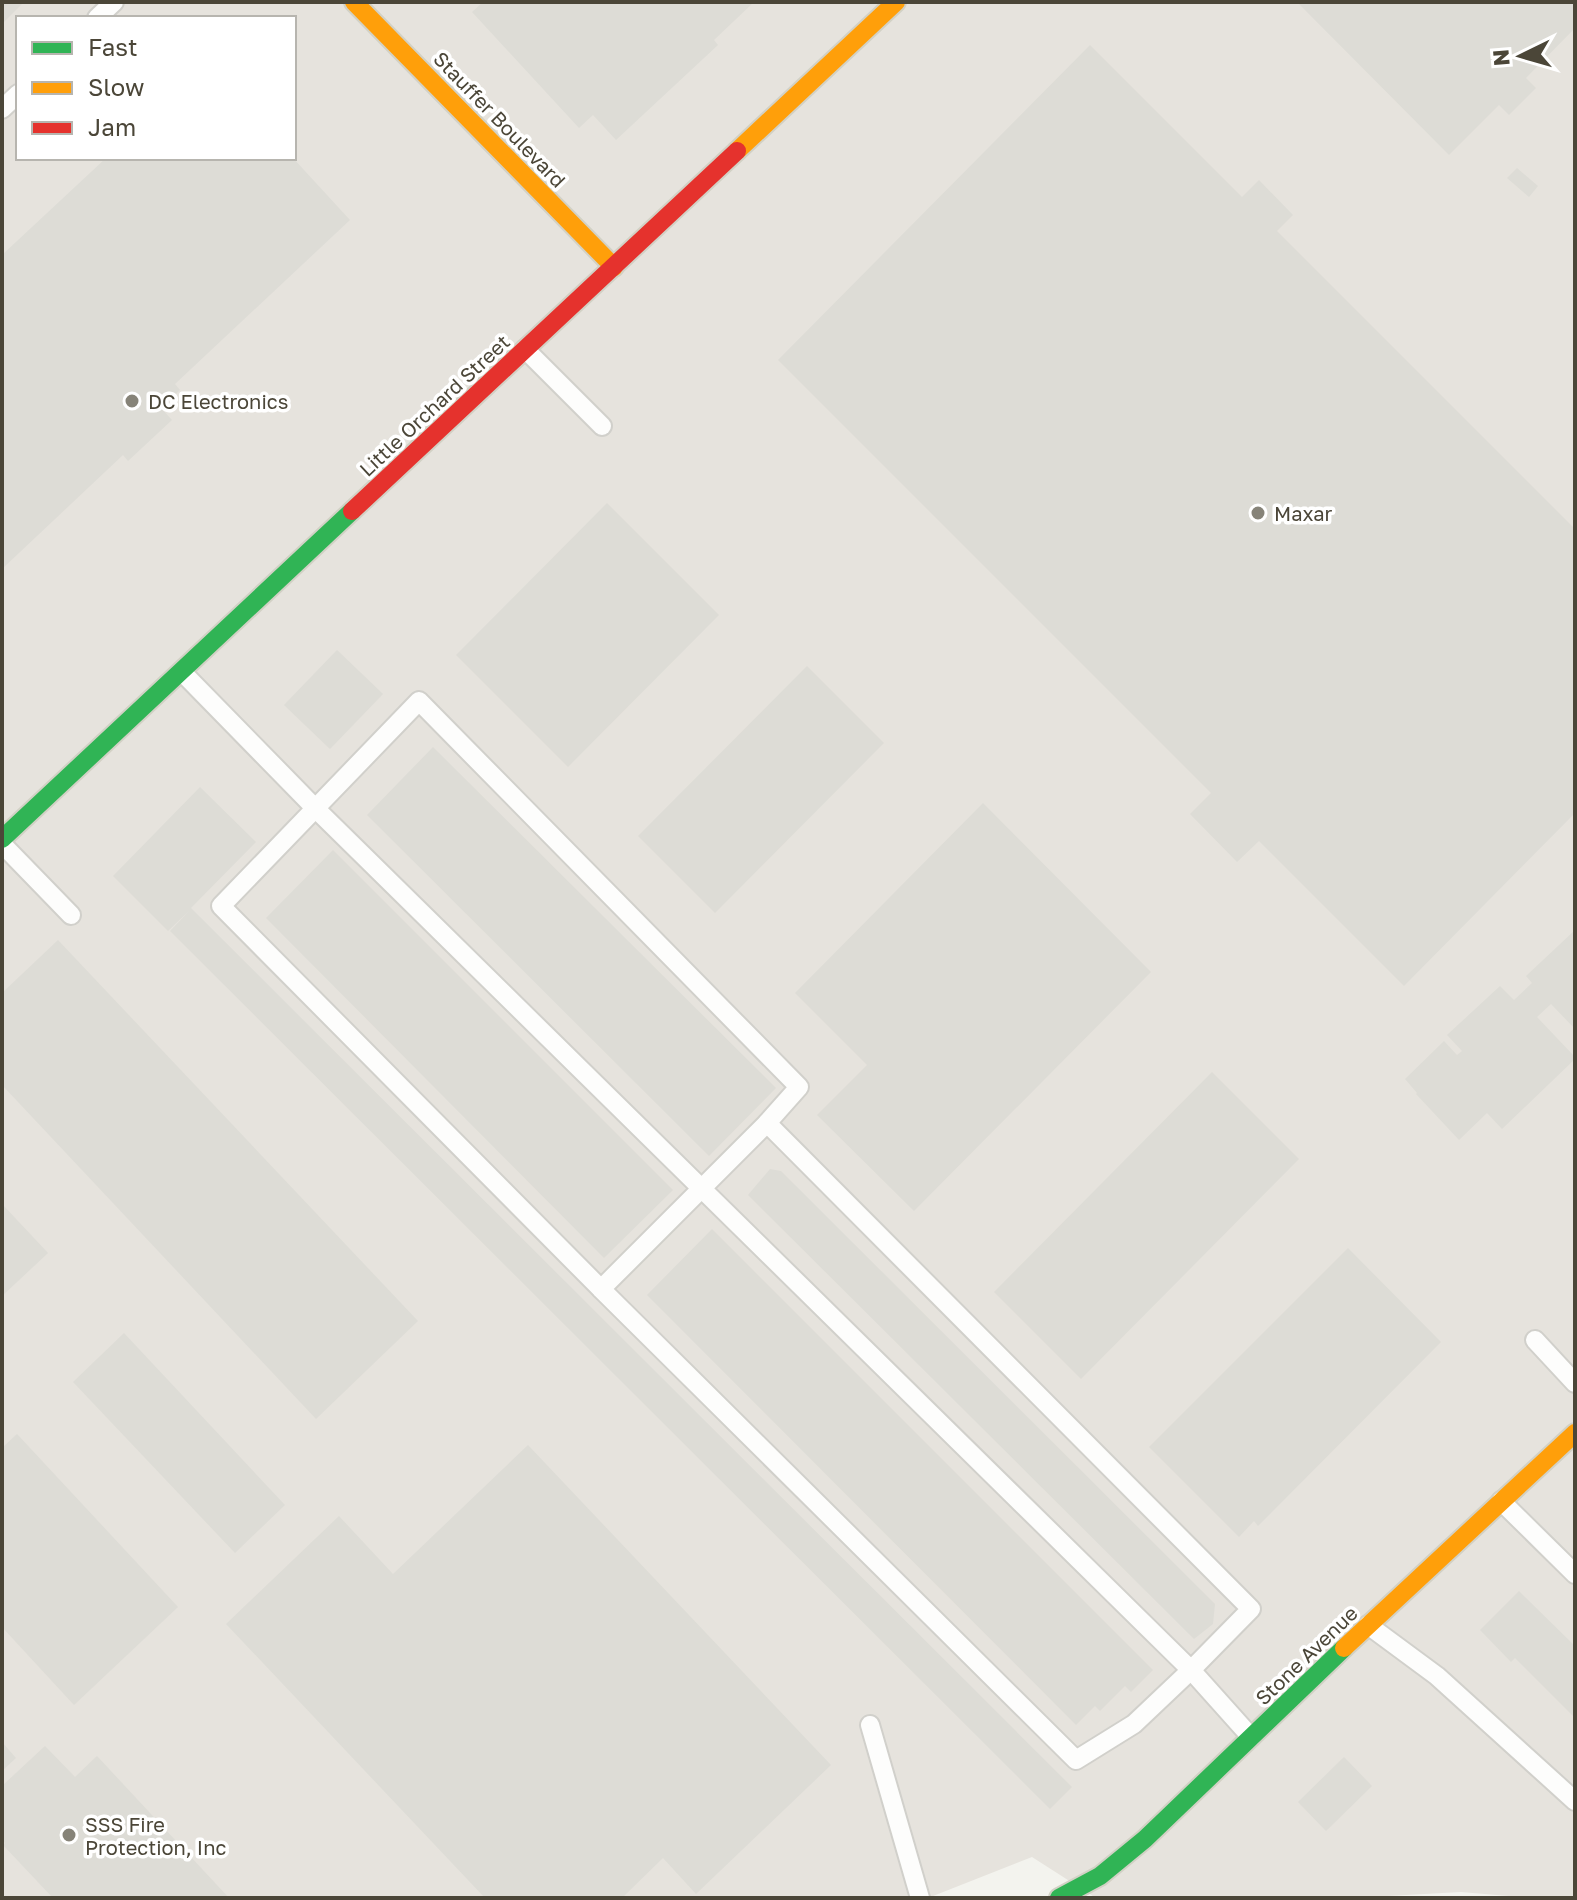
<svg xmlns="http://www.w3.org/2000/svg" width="1577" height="1900" viewBox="0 0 1577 1900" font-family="'Golos Text',sans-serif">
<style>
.industrial{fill:#e6e3dd;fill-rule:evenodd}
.building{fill:#dddcd6}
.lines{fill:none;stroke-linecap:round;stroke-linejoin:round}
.lane-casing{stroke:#d1d0cb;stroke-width:22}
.fast-casing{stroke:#d2d1c5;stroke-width:22}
.slow-casing{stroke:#d2d1c5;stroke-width:22}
.jam-casing{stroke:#d2d1c5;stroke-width:22}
.lane{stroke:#fdfdfc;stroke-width:18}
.fast{stroke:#30b455;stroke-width:18}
.slow{stroke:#ff9f0a;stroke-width:18}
.jam{stroke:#e5322d;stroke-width:18}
.poi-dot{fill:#868378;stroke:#fff;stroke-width:3}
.labels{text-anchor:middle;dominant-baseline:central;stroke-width:7;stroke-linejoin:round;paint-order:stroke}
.street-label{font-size:20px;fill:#4b4638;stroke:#fff}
.poi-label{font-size:20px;fill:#4b4638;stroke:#fff;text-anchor:start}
</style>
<rect width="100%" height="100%" fill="#f3f3ee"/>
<!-- industrial -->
<path class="industrial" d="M2,2H1575V1898H1532L1461,1892L1351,1898H1096L1032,1857L928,1898H2ZM18,18H294V158H18Z"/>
<!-- building -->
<g class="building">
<path d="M2,2H24L2,24Z"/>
<path d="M483,2H754L714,40L718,45L616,140L593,115L579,128L472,12Z"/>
<path d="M1297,2H1575V28L1526,78L1536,88L1509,115L1499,105L1449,155Z"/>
<path d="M1090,45L1242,197L1259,180L1293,215L1277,231L1575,529V813L1404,986L1259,841L1237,862L1190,814L1211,793L778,360Z"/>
<path d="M106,158H293L350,220L175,384L180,390L161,408L172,420L128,461L123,455L2,569V255Z"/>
<path d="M1517,168L1538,186L1529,197L1507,178Z"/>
<path d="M607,503L719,615L568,767L456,655Z"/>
<path d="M337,650L383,694L330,749L284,705Z"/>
<path d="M807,666L884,743L715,913L638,836Z"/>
<path d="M433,747L776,1088L709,1156L367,815Z"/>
<path d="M200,787L256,842L191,908L1072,1787L1050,1809L170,931L189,911L168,931L113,876Z"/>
<path d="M983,803L1151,972L914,1211L817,1115L867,1065L795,993Z"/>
<path d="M333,850L673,1190L604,1258L266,918Z"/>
<path d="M1575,930V1029L1551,1004L1537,1017L1575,1057V1059L1502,1129L1487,1113L1459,1140L1416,1094L1417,1093L1405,1079L1444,1041L1457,1055L1462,1051L1447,1035L1500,986L1514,1000L1532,983L1526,976Z"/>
<path d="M58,940L418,1321L316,1419L2,1085V993Z"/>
<path d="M1212,1072L1299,1159L1081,1379L994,1292Z"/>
<path d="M770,1169L781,1171L1215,1604L1213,1624L1194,1639L748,1195Z"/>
<path d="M2,1204L48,1253L2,1296Z"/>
<path d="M712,1229L1153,1670L1131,1692L1125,1686L1100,1711L1095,1706L1076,1725L647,1295Z"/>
<path d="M1348,1248L1441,1342L1258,1526L1254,1521L1239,1537L1149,1447Z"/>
<path d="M124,1333L285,1505L235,1553L73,1382Z"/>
<path d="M17,1434L178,1607L74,1705L2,1627V1448Z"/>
<path d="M528,1445L831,1765L696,1894L663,1858L622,1898H485L226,1624L339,1516L393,1574Z"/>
<path d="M1519,1591L1575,1646V1718L1515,1658L1511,1662L1480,1630Z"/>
<path d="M2,1742L16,1758L2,1771Z"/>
<path d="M45,1746L75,1777L97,1756L229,1898H53L3,1845L5,1843L2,1840V1786Z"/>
<path d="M1344,1757L1372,1786L1326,1831L1298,1802Z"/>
</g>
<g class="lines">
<!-- lane casing -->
<g class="lane-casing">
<g id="lane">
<path d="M97,18L114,2"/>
<path d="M2,109L18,94"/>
<path d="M525,349L602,426"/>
<path d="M182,672L316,809L1191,1670L1251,1737"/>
<path d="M2,844L71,915"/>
<path d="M767,1123L1251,1609L1191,1670L1134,1724L1076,1760L601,1289Z"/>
<path d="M601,1289L221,906L419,701L799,1087L767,1123"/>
<path d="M1535,1340L1575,1383"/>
<path d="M1501,1501L1575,1574"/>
<path d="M1368,1625L1437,1676L1575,1801"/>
<path d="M870,1725L920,1898"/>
</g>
</g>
<!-- fast casing -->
<g class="fast-casing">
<g id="fast">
<path d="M2,839L352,511"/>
<path d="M1059,1898L1100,1876L1145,1839L1344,1648"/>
</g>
</g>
<!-- slow casing -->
<g class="slow-casing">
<g id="slow">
<path d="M354,2L614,267"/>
<path d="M737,151L896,2"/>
<path d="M1344,1648L1575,1433"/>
</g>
</g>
<!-- jam casing -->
<g class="jam-casing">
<path id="jam" d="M352,511L737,151"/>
</g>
<!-- lane -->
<use href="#lane" class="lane"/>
<!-- fast -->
<use href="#fast" class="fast"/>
<!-- slow -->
<use href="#slow" class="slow"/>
<!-- jam -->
<use href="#jam" class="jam"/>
</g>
<!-- markers -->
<g class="poi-dot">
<circle cx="132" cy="401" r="8"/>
<circle cx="1258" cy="513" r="8"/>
<circle cx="69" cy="1835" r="8"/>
</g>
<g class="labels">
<!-- street labels -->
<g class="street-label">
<text transform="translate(500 119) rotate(46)">Stauffer Boulevard</text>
<text transform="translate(434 405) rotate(-43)">Little Orchard Street</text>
<text transform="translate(1306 1655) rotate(-44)">Stone Avenue</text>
</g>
<!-- poi labels -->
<g class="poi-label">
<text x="148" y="401">DC Electronics</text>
<text x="1274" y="513">Maxar</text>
<text x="85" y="1824">SSS Fire<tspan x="85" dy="23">Protection, Inc</tspan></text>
</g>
</g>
<!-- border -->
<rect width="1577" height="1900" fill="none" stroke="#4b4638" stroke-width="8"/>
<!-- legend -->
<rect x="16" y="16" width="280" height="144" fill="#ffffff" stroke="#b7b5af" stroke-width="2"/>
<rect x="32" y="42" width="40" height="12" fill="#30b455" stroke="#b7b5af" stroke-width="2"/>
<text x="88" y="56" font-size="24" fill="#4b4638">Fast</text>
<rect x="32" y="82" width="40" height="12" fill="#ff9f0a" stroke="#b7b5af" stroke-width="2"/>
<text x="88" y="96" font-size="24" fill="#4b4638">Slow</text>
<rect x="32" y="122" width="40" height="12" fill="#e5322d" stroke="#b7b5af" stroke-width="2"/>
<text x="88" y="136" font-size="24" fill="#4b4638">Jam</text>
<!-- north arrow -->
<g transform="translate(1521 56) rotate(265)" stroke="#ffffff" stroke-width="6" paint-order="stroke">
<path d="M0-6L14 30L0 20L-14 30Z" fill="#4b4638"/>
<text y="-12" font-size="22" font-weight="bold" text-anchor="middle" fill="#4b4638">N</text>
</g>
</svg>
